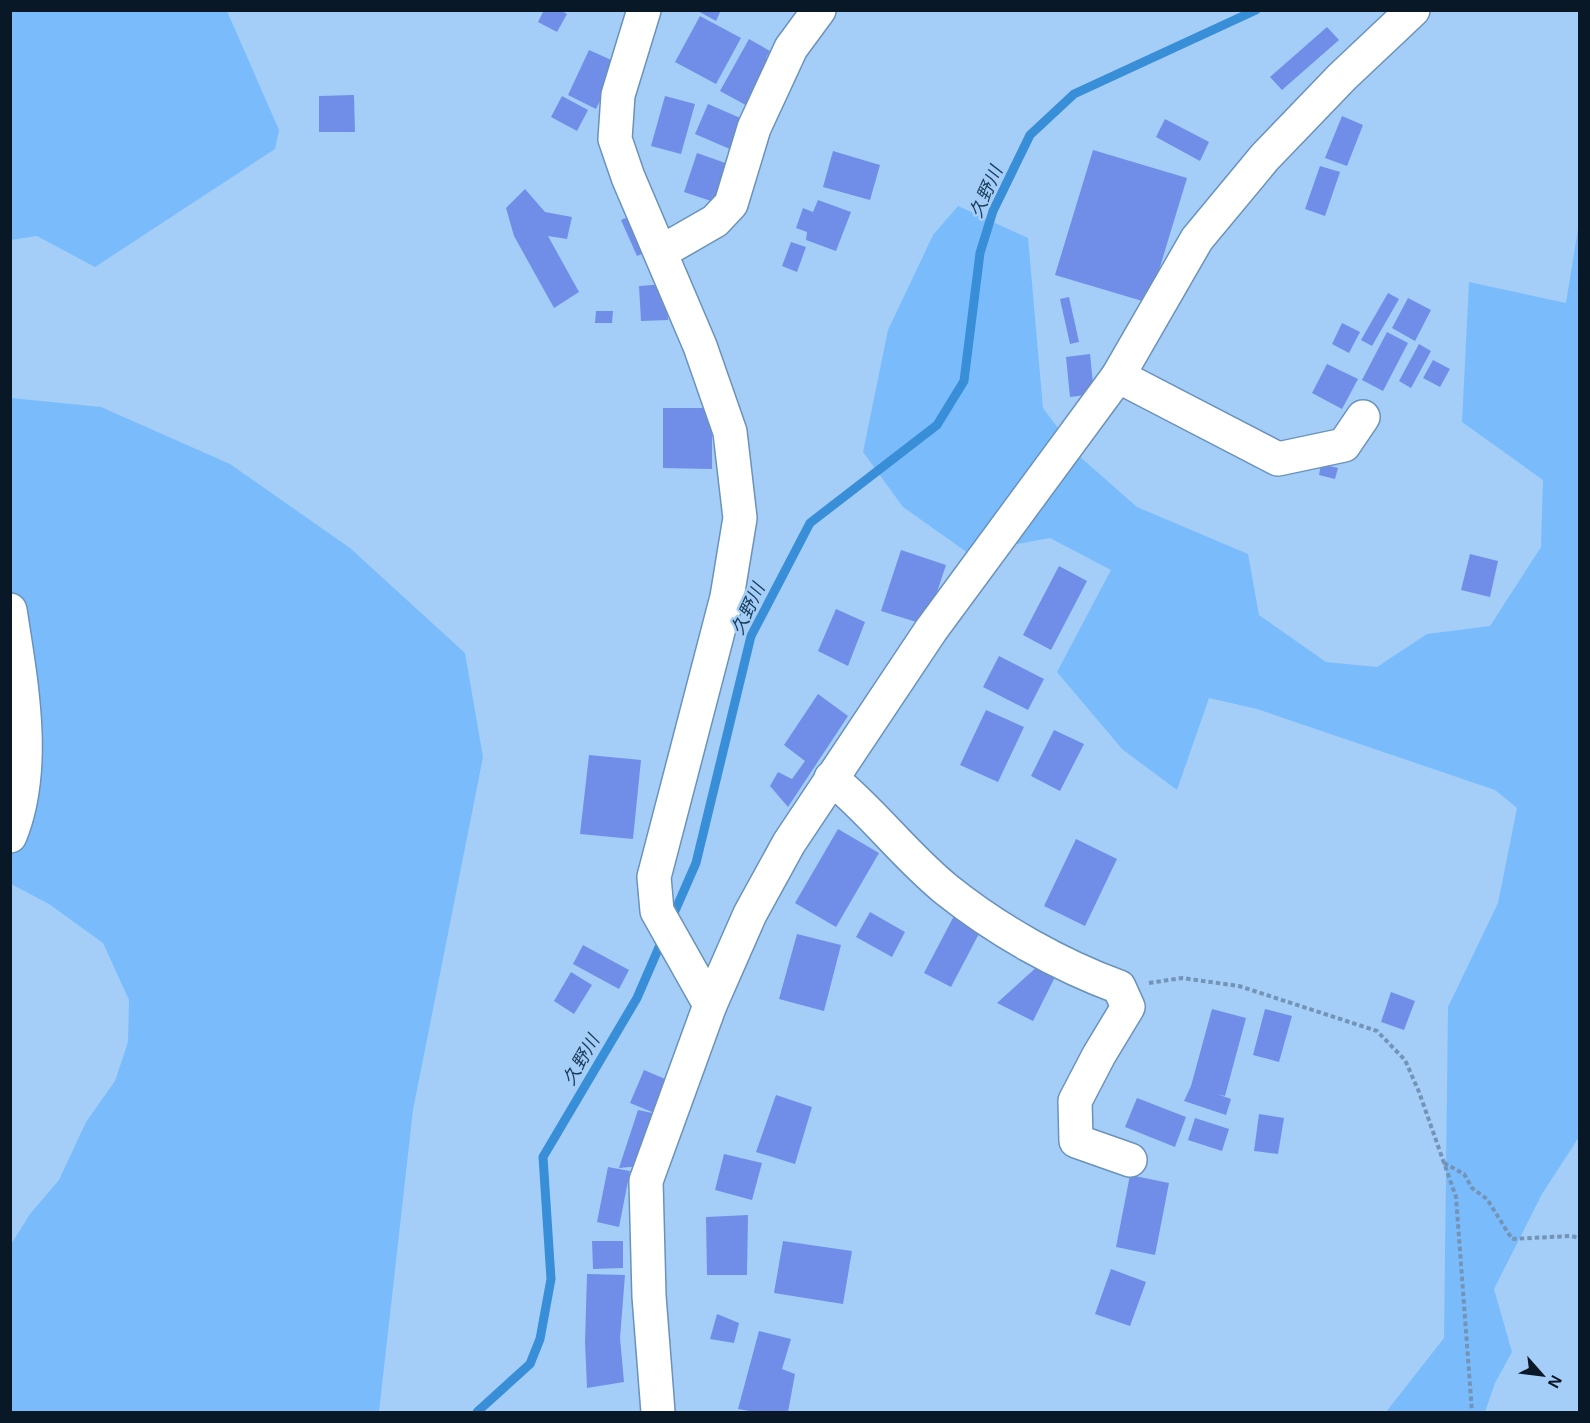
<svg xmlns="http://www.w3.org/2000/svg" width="1590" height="1423" viewBox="0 0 1590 1423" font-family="Helvetica,'Noto Sans JP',sans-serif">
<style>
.green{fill:#7abcfb}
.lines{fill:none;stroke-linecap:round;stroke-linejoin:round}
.stream{stroke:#398ed8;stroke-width:9}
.building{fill:#708ee8}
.minor-casing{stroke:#6a92ba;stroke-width:36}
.path{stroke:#7394b6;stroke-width:4;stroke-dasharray:4.5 3;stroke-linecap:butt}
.minor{stroke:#fff;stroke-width:33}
.labels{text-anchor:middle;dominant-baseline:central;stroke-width:5;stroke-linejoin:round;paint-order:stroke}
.water-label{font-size:18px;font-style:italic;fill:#193b5a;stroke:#a4cef8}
</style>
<rect width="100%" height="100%" fill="#a4cef8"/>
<!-- green -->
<g class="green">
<path d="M11,10L227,11L279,130L275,149L95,267L37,236L11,240Z"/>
<path d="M958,206L1028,238L1043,408L1079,456L1137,507L1248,554L1259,615L1326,662L1377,667L1427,634L1490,626L1541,547L1543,480L1462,422L1469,282L1566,303L1579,223V1137L1542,1194L1494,1289L1512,1352L1495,1383L1485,1412H1386L1444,1338L1448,1007L1498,903L1517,808L1495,790L1257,709L1209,698L1177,790L1122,749L1057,672L1111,570L1050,538L968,553L903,507L863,452L888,330L933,235Z"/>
<path d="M11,398L101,407L230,464L350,548L465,653L483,757L413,1110L379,1412H11L10,1246L30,1214L59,1180L86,1122L115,1081L128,1042L129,1000L103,943L49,904L11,884Z"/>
</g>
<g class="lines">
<!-- stream -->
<g class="stream">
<path d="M671,920L696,863L751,636L810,523L937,425L964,381L980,253L993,211L1030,135L1074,94L1256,10"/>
<path d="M477,1412L530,1364L540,1339L551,1279L543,1157L637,998L663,938"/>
</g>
</g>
<!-- building -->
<g class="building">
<path d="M544,10H560L567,14L557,32L538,22Z"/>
<path d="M696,10H721L716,21Z"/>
<path d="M700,16L741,38L716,84L675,62Z"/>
<path d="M1327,27L1339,40L1282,90L1270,77Z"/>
<path d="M749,39L770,51L766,58L777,64L753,109L720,91Z"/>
<path d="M589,50L618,63L596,109L568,95Z"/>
<path d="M354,95L355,132H319V96Z"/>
<path d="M562,96L588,110L577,131L551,117Z"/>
<path d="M665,96L695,104L681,154L651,146Z"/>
<path d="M708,104L745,120L732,150L695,134Z"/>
<path d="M1342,116L1363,125L1347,166L1325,158Z"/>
<path d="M1165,119L1209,142L1200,161L1156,137Z"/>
<path d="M1093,150L1187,178L1149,303L1055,275Z"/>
<path d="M833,151L880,165L870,200L823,187Z"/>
<path d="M697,153L734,166L720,204L684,192Z"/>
<path d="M1320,166L1340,172L1325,216L1305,209Z"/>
<path d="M525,189L545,212L572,217L567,239L548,236L579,292L554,308L514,236L506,208Z"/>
<path d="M818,200L851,212L836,251L806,240L807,232L796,228L803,208L813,212Z"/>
<path d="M633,215L649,251L637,256L621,220Z"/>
<path d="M791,242L806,247L797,272L782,266Z"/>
<path d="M666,284L668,320L641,321L639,286Z"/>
<path d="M1388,293L1399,299L1372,346L1361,340Z"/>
<path d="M1069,297L1079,342L1070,344L1060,299Z"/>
<path d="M1408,298L1431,310L1415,341L1392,328Z"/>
<path d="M596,311H613L612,323H595Z"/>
<path d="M1342,323L1360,332L1349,353L1332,344Z"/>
<path d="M1387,332L1408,343L1383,391L1362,380Z"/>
<path d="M1419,344L1431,351L1411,388L1399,381Z"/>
<path d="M1090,354L1094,394L1070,397L1066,357Z"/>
<path d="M1433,360L1450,369L1440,387L1423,378Z"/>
<path d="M1327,364L1358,379L1342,409L1312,393Z"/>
<path d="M663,408H712V469L663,468Z"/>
<path d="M1321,464L1338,468L1335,479L1319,475Z"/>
<path d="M901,550L946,565L926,625L881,611Z"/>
<path d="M1470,554L1498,561L1490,597L1461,590Z"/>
<path d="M1059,566L1087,581L1051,650L1023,635Z"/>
<path d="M836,609L865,622L848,666L818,651Z"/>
<path d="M999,656L1044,679L1028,710L983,687Z"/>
<path d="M818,694L848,716L788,807L770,786L778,772L792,779L805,761L784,745Z"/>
<path d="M986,710L1024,727L998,782L960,765Z"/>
<path d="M1054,730L1084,744L1060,791L1031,776Z"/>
<path d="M589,755L641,760L633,839L580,834Z"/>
<path d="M838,829L879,853L836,927L795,903Z"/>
<path d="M1076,839L1117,859L1085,926L1044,906Z"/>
<path d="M870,912L905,932L892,957L856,937Z"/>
<path d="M955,914L982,928L951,987L924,973Z"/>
<path d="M797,934L841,945L824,1011L779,999Z"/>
<path d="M583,945L629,970L619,989L573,964Z"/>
<path d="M1039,965L1057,973L1033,1021L997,1003Z"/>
<path d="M571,972L592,985L574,1014L554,1001Z"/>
<path d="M1391,992L1415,1001L1404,1030L1381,1022Z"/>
<path d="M1212,1009L1246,1018L1225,1096L1217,1094L1231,1099L1226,1115L1184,1101L1191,1086Z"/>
<path d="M1265,1009L1292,1016L1279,1062L1253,1055Z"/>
<path d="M644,1070L670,1081L657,1114L630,1103Z"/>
<path d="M776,1095L812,1107L795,1164L756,1152Z"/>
<path d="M1137,1098L1186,1117L1175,1147L1125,1127Z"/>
<path d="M638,1110L657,1114L641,1166L619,1168Z"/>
<path d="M1259,1114L1284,1118L1278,1154L1254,1151Z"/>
<path d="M1195,1118L1229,1129L1222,1151L1188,1140Z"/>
<path d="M724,1154L762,1163L752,1200L715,1190Z"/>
<path d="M608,1167L630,1171L619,1227L597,1222Z"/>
<path d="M1130,1175L1169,1183L1155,1255L1116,1247Z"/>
<path d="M748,1215L747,1275H707L706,1217Z"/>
<path d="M592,1241H623V1268L593,1269Z"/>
<path d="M783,1241L852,1251L843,1304L774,1293Z"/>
<path d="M1111,1269L1146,1282L1130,1326L1095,1314Z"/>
<path d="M587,1274L625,1275L620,1338L624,1382L587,1388L585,1342Z"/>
<path d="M717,1314L739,1323L734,1343L710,1339Z"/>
<path d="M759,1331L791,1339L782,1369L795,1374L788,1412H755L738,1409Z"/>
</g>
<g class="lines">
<!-- minor casing -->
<g class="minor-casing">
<g id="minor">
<path d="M644,10L618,95L615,139L628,177L700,346L730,432L740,518L727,597L654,877L657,911L710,1005"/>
<path d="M661,252L715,221L731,204L754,128L791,48L819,10"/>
<path d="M1118,376L1278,459L1344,445L1363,417"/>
<path d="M10,610C21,681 38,768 10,836"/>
<path d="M831,778C873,812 905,856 947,890C997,930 1059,965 1119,987L1128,1007L1099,1055L1075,1101L1076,1141L1130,1160"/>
<path d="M658,1412L649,1296L646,1181L710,1005L750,914L789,843L931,630L1118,376L1197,239L1265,157L1342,77L1413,10"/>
</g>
</g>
<!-- path -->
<g class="path">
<path d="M1149,983L1182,978L1239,986L1377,1031L1405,1060L1419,1092L1456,1197L1472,1412"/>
<path d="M1444,1163L1464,1174L1472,1188L1487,1199L1512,1239L1571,1236L1580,1238"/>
</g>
<!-- minor -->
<use href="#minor" class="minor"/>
</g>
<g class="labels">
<!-- water labels -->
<g class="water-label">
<text transform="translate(986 192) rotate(-66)">久野川</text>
<text transform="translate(748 609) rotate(-65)">久野川</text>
<text transform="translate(581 1060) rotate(-60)">久野川</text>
</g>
</g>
<!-- border -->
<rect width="1590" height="1423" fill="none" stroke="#081827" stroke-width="24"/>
<!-- north arrow -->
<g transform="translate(1542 1375) rotate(118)" stroke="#a4cef8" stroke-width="4.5" paint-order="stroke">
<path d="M0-4.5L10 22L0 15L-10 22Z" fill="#081827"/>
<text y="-9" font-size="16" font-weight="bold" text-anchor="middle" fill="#081827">N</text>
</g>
</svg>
